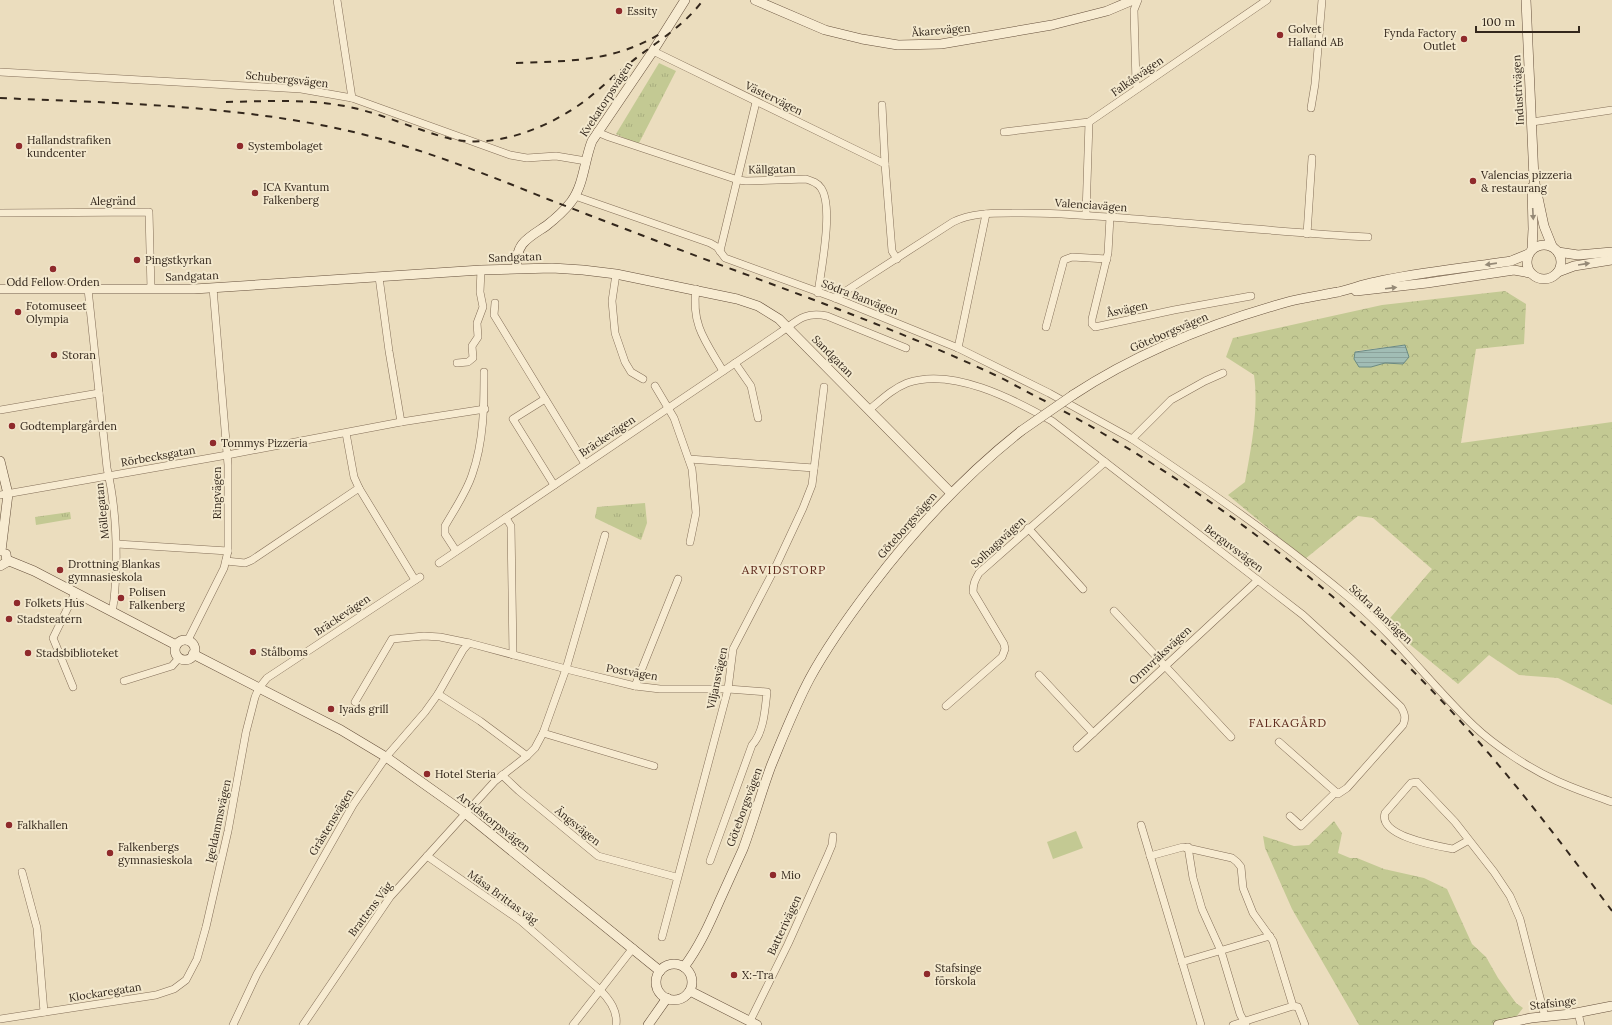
<svg xmlns="http://www.w3.org/2000/svg" width="1612" height="1025" viewBox="0 0 1612 1025" font-family="Lora,serif">
<style>
.forest{fill:url(#forest-crowns);fill-rule:evenodd}
.park{fill:url(#park-tufts)}
.garden{fill:#c3c993}
.water{fill:url(#water-rules);stroke:#6a8a82}
.lines{fill:none;stroke-linecap:round;stroke-linejoin:round}
.street-casing{stroke:#836e58;stroke-width:8}
.secondary-casing{stroke:#654f3b;stroke-width:10}
.street{stroke:#f7ebd1;stroke-width:7}
.secondary{stroke:#f7ebd1;stroke-width:9}
.rail{stroke:#33271c;stroke-width:2;stroke-dasharray:7 7;stroke-linecap:butt}
.secondary-bridge-casing{stroke:#654f3b;stroke-width:10;stroke-linecap:butt}
.secondary-bridge{stroke:#f7ebd1;stroke-width:9}
.oneway{fill:#958976}
.poi-dot{fill:#8f2a2c;stroke:#f3e8cd;stroke-width:1.5}
.labels{text-anchor:middle;dominant-baseline:central;stroke-width:4;stroke-linejoin:round;paint-order:stroke}
.poi-label{font-size:11px;fill:#33271c;stroke:#f3e8cd;text-anchor:start}
.street-label{font-size:11px;fill:#33271c;stroke:#f3e8cd}
.neighbourhood-label{font-size:12px;letter-spacing:1px;fill:#5e2a1d;stroke:#f3e8cd}
</style>
<defs>
<pattern id="forest-crowns" width="20" height="18" patternUnits="userSpaceOnUse"><rect width="20" height="18" fill="#c3c993"/><path d="M2 6a3 3 0 1 1 6 0M12 15a3 3 0 1 1 6 0" fill="none" stroke="#a8ad7e"/></pattern>
<pattern id="park-tufts" width="24" height="20" patternUnits="userSpaceOnUse"><rect width="24" height="20" fill="#c3c993"/><path d="M3 7l-1-3M5 7V3M7 7l1-3M15 17l-1-3M17 17v-4M19 17l1-3" fill="none" stroke="#a8ad7e"/></pattern>
<pattern id="water-rules" width="6" height="5" patternUnits="userSpaceOnUse"><rect width="6" height="5" fill="#a1bdb5"/><path d="M0 2.5h6" fill="none" stroke="#8ba29b"/></pattern>
</defs>
<rect width="100%" height="100%" fill="#ebddbe"/>
<!-- forest -->
<g class="forest">
<path d="M1505,291L1526,304L1524,344L1476,349L1461,443L1612,422V705L1558,678L1519,675L1489,655L1458,684L1385,624L1432,569L1373,518L1358,516L1305,559L1228,495L1245,482C1251,447 1259,410 1254,375L1226,357L1233,338L1382,305ZM1404,345L1403,364L1384,363L1371,367L1355,351Z"/>
<path d="M1334,821L1342,833L1338,853L1350,858H1357L1384,869L1424,878L1447,889L1472,944L1486,957L1498,978L1516,1003L1523,1008L1516,1017V1025H1359L1292,909L1265,848L1263,836L1294,846L1309,845Z"/>
</g>
<!-- park -->
<g class="park">
<path d="M659,63L676,71L638,145L616,134Z"/>
<path d="M645,503L647,523L641,540L595,518L597,507Z"/>
<path d="M70,512L71,519L36,525L35,517Z"/>
</g>
<!-- garden -->
<path class="garden" d="M1076,831L1083,848L1053,859L1047,842Z"/>
<!-- water -->
<path class="water" d="M1405,345L1409,357L1403,364L1385,363L1371,367H1359L1354,359L1355,352Z"/>
<g class="lines">
<!-- street casing -->
<g class="street-casing">
<g id="street">
<path d="M337,0L352,98"/>
<path d="M1138,0L1134,10L1136,84L1138,88"/>
<path d="M653,51L885,164"/>
<path d="M0,72L301,89L352,98L510,155L527,158L556,156L586,161"/>
<path d="M882,105L885,164L892,251L897,259"/>
<path d="M1311,108L1315,84L1322,0"/>
<path d="M1532,122L1612,110"/>
<path d="M597,132L609,137L738,180L746,181L806,179C812,181 818,183 821,188C834,206 821,270 818,293"/>
<path d="M1004,132L1089,122L1267,0"/>
<path d="M575,196L710,243L717,247L725,258L835,298L958,348L1049,393L1132,439L1171,400L1205,381L1223,373"/>
<path d="M0,213L149,212L151,289"/>
<path d="M1086,214L1089,122"/>
<path d="M1110,217L1108,253L1092,319V324L1095,327L1174,310L1251,296"/>
<path d="M1307,234L1312,158"/>
<path d="M720,251L756,102"/>
<path d="M616,274L612,301L615,333L625,362L631,372L643,379"/>
<path d="M379,277L389,351L401,422"/>
<path d="M88,289L107,468C115,502 117,537 116,572C115,586 115,599 112,612"/>
<path d="M696,289C691,325 706,342 723,371"/>
<path d="M835,298L953,222C971,213 992,213 1012,213C1054,212 1094,216 1136,219C1213,225 1290,233 1368,237"/>
<path d="M495,303L494,315L585,464"/>
<path d="M1046,327L1064,260L1072,257L1107,259"/>
<path d="M958,348L986,214"/>
<path d="M457,363L468,362L473,358L472,346L478,337L477,323L483,307L480,292L481,270"/>
<path d="M735,363L751,386L758,418"/>
<path d="M655,386L674,418L692,469L696,513L690,542"/>
<path d="M545,399L513,419L554,485"/>
<path d="M0,410L99,393"/>
<path d="M869,410C881,400 892,389 907,383C952,367 1013,399 1052,421L1303,615L1350,658L1401,707C1405,714 1406,718 1403,725L1347,788L1338,794L1279,742"/>
<path d="M346,433L354,477L359,488L415,580"/>
<path d="M1132,439C1208,490 1283,542 1353,601C1398,639 1432,686 1474,726C1495,746 1529,768 1555,780C1574,789 1593,795 1612,802"/>
<path d="M689,459L814,468"/>
<path d="M0,495L227,455L401,422L485,409"/>
<path d="M506,518L511,526L513,655"/>
<path d="M1028,528L1083,589"/>
<path d="M117,544L228,551"/>
<path d="M456,551L445,534V526C454,510 466,493 472,475C484,441 484,406 484,372"/>
<path d="M226,561L245,563L252,560L359,488"/>
<path d="M439,563L778,334C796,322 803,311 827,316L906,348"/>
<path d="M1114,611L1231,737"/>
<path d="M188,640L224,568L228,551V465L213,288"/>
<path d="M1039,675L1093,733"/>
<path d="M124,681L172,666L179,658"/>
<path d="M635,686L678,579"/>
<path d="M73,687L53,638L75,593"/>
<path d="M438,694L480,721L527,756"/>
<path d="M355,702L392,639L424,636L440,637L469,643L566,669L635,686L660,689H728L767,692C765,709 764,732 752,745L710,861"/>
<path d="M946,706L1002,657L1005,649L1004,644L973,592C973,584 975,580 979,573L1105,462"/>
<path d="M543,733L654,766"/>
<path d="M1077,748L1258,580"/>
<path d="M502,775L519,791L598,856L676,877"/>
<path d="M1290,816L1301,826L1336,792"/>
<path d="M1141,825L1201,1025"/>
<path d="M1469,840L1453,849C1437,846 1378,836 1385,813L1411,783L1417,782L1455,822L1494,872L1510,896L1520,919L1545,1017"/>
<path d="M1188,847L1193,878L1202,909L1221,951L1240,1014L1246,1025"/>
<path d="M427,856L521,921L600,990C610,1000 618,1011 616,1025"/>
<path d="M1150,856L1183,847L1232,858L1237,862L1241,867L1243,888L1253,913L1273,941L1293,1006L1298,1007L1305,1025"/>
<path d="M22,872L37,928L44,1012"/>
<path d="M662,937L728,689L733,649L775,568L803,508L812,485L824,387"/>
<path d="M1182,962L1270,936"/>
<path d="M1578,1013L1581,1025"/>
<path d="M0,1019L156,995L174,989L186,980L197,959L206,927L228,831L246,732L255,697L259,688L267,678L420,577"/>
<path d="M750,1021L788,944L827,857L832,845L833,836"/>
<path d="M233,1025L257,974L353,805L386,757L425,712L438,694L463,650L469,643"/>
<path d="M303,1025L390,897L495,781L527,756L535,748L543,733L566,669L605,535"/>
<path d="M573,1025L633,948"/>
<path d="M1233,1025L1293,1006"/>
</g>
</g>
<!-- secondary casing -->
<g class="secondary-casing">
<g id="secondary">
<path d="M755,0L825,30L862,39L898,45L941,44L1052,25L1107,11L1133,0"/>
<path d="M1526,0L1534,179L1544,226L1552,246"/>
<circle cx="1544" cy="262" r="17"/>
<path d="M1532,249L1533,229L1532,187"/>
<path d="M1558,252L1578,255L1612,252"/>
<path d="M517,268C515,243 528,238 546,226C555,219 564,211 571,202C584,185 584,161 592,141L653,51L685,0"/>
<path d="M1558,272L1574,266L1612,260"/>
<path d="M0,289H194L481,270L552,268L583,270L616,274L737,299L758,306L779,319L951,493"/>
<path d="M1356,291L1427,283L1514,270L1530,273"/>
<path d="M1073,395C1140,351 1214,322 1291,301C1307,297 1323,295 1338,292C1351,289 1364,284 1376,282C1420,272 1467,268 1511,261L1528,254"/>
<path d="M0,461L8,494L1,551"/>
<path d="M7,560L34,571L176,645"/>
<path d="M0,566L7,562L6,554"/>
<circle cx="185" cy="650" r="10"/>
<path d="M193,654L341,730L386,757L465,813L660,971"/>
<circle cx="674" cy="982" r="18"/>
<path d="M684,967C699,947 709,925 719,902C727,884 735,867 743,849C753,822 761,793 771,766C783,737 795,706 810,678C828,645 849,616 871,587C915,529 964,476 1021,431"/>
<path d="M690,991L757,1025"/>
<path d="M648,1025L667,998"/>
<path d="M1498,1025L1531,1018L1571,1014L1612,1006"/>
</g>
</g>
<!-- street -->
<use href="#street" class="street"/>
<!-- secondary -->
<use href="#secondary" class="secondary"/>
<!-- rail -->
<g class="rail">
<path d="M516,63C570,61 615,62 663,32"/>
<path d="M0,98C114,103 233,105 345,130C416,146 483,173 550,200C599,219 649,238 699,257C798,294 899,330 995,375C1012,383 1028,393 1045,401C1191,479 1327,579 1441,700C1503,766 1558,838 1612,911"/>
<path d="M226,102C272,101 317,98 362,110C392,118 420,131 451,139C497,149 550,127 586,100C600,89 612,77 625,67C651,45 683,28 703,0"/>
</g>
<!-- secondary-bridge casing -->
<g class="secondary-bridge-casing">
<path id="secondary-bridge" d="M1021,431L1073,395"/>
</g>
<!-- secondary-bridge -->
<use href="#secondary-bridge" class="secondary-bridge"/>
</g>
<!-- one-way arrows -->
<defs><path id="oneway-solid" d="M-6-.8H1V-3.2L6.5 0L1 3.2V.8H-6Z"/></defs>
<g class="oneway">
<use href="#oneway-solid" transform="translate(1533 214) rotate(87)"/>
<use href="#oneway-solid" transform="translate(1491 264) rotate(172)"/>
<use href="#oneway-solid" transform="translate(1584 264) rotate(-9)"/>
<use href="#oneway-solid" transform="translate(1391 288) rotate(-7)"/>
</g>
<!-- markers -->
<g class="poi-dot">
<circle cx="619" cy="11" r="4"/>
<circle cx="1280" cy="35" r="4"/>
<circle cx="1464" cy="39" r="4"/>
<circle cx="19" cy="146" r="4"/>
<circle cx="240" cy="146" r="4"/>
<circle cx="1473" cy="181" r="4"/>
<circle cx="255" cy="193" r="4"/>
<circle cx="137" cy="260" r="4"/>
<circle cx="53" cy="269" r="4"/>
<circle cx="18" cy="312" r="4"/>
<circle cx="54" cy="355" r="4"/>
<circle cx="12" cy="426" r="4"/>
<circle cx="213" cy="443" r="4"/>
<circle cx="60" cy="570" r="4"/>
<circle cx="121" cy="598" r="4"/>
<circle cx="17" cy="603" r="4"/>
<circle cx="9" cy="619" r="4"/>
<circle cx="253" cy="652" r="4"/>
<circle cx="28" cy="653" r="4"/>
<circle cx="331" cy="709" r="4"/>
<circle cx="427" cy="774" r="4"/>
<circle cx="9" cy="825" r="4"/>
<circle cx="110" cy="853" r="4"/>
<circle cx="773" cy="875" r="4"/>
<circle cx="927" cy="974" r="4"/>
<circle cx="734" cy="975" r="4"/>
</g>
<g class="labels">
<!-- poi labels -->
<g class="poi-label">
<text x="627" y="11">Essity</text>
<text x="1288" y="29">Golvet<tspan x="1288" dy="13">Halland AB</tspan></text>
<text x="1456" y="33" text-anchor="end">Fynda Factory<tspan x="1456" dy="13">Outlet</tspan></text>
<text x="27" y="140">Hallandstrafiken<tspan x="27" dy="13">kundcenter</tspan></text>
<text x="248" y="146">Systembolaget</text>
<text x="1481" y="175">Valencias pizzeria<tspan x="1481" dy="13">&amp; restaurang</tspan></text>
<text x="263" y="187">ICA Kvantum<tspan x="263" dy="13">Falkenberg</tspan></text>
<text x="145" y="260">Pingstkyrkan</text>
<text x="53" y="282" text-anchor="middle">Odd Fellow Orden</text>
<text x="26" y="306">Fotomuseet<tspan x="26" dy="13">Olympia</tspan></text>
<text x="62" y="355">Storan</text>
<text x="20" y="426">Godtemplargården</text>
<text x="221" y="443">Tommys Pizzeria</text>
<text x="68" y="564">Drottning Blankas<tspan x="68" dy="13">gymnasieskola</tspan></text>
<text x="129" y="592">Polisen<tspan x="129" dy="13">Falkenberg</tspan></text>
<text x="25" y="603">Folkets Hus</text>
<text x="17" y="619">Stadsteatern</text>
<text x="261" y="652">Stålboms</text>
<text x="36" y="653">Stadsbiblioteket</text>
<text x="339" y="709">Iyads grill</text>
<text x="435" y="774">Hotel Steria</text>
<text x="17" y="825">Falkhallen</text>
<text x="118" y="847">Falkenbergs<tspan x="118" dy="13">gymnasieskola</tspan></text>
<text x="781" y="875">Mio</text>
<text x="935" y="968">Stafsinge<tspan x="935" dy="13">förskola</tspan></text>
<text x="742" y="975">X:-Tra</text>
</g>
<!-- street labels -->
<g class="street-label">
<text transform="translate(941 30) rotate(-5)">Åkarevägen</text>
<text transform="translate(1137 76) rotate(-35)">Falkåsvägen</text>
<text transform="translate(287 79) rotate(6)">Schubergsvägen</text>
<text transform="translate(1518 90) rotate(-93)">Industrivägen</text>
<text transform="translate(774 98) rotate(26)">Västervägen</text>
<text transform="translate(606 99) rotate(-57)">Kvekatorpsvägen</text>
<text transform="translate(772 169) rotate(-1)">Källgatan</text>
<text x="113" y="201">Alegränd</text>
<text transform="translate(1091 205) rotate(4)">Valenciavägen</text>
<text transform="translate(515 257) rotate(-2)">Sandgatan</text>
<text transform="translate(192 276) rotate(-2)">Sandgatan</text>
<text transform="translate(860 297) rotate(21)">Södra Banvägen</text>
<text transform="translate(1127 309) rotate(-12)">Åsvägen</text>
<text transform="translate(1169 332) rotate(-23)">Göteborgsvägen</text>
<text transform="translate(833 356) rotate(45)">Sandgatan</text>
<text transform="translate(607 436) rotate(-34)">Bräckevägen</text>
<text transform="translate(158 456) rotate(-10)">Rörbecksgatan</text>
<text transform="translate(217 493) rotate(-90)">Ringvägen</text>
<text transform="translate(102 511) rotate(-96)">Möllegatan</text>
<text transform="translate(907 525) rotate(-49)">Göteborgsvägen</text>
<text transform="translate(998 542) rotate(-43)">Solhagavägen</text>
<text transform="translate(1234 548) rotate(37)">Berguvsvägen</text>
<text transform="translate(1381 614) rotate(43)">Södra Banvägen</text>
<text transform="translate(342 615) rotate(-34)">Bräckevägen</text>
<text transform="translate(1160 655) rotate(-43)">Ormvråksvägen</text>
<text transform="translate(632 672) rotate(10)">Postvägen</text>
<text transform="translate(717 678) rotate(-78)">Viljansvägen</text>
<text transform="translate(744 807) rotate(-70)">Göteborgsvägen</text>
<text transform="translate(218 821) rotate(-78)">Igeldammsvägen</text>
<text transform="translate(331 822) rotate(-59)">Gråstensvägen</text>
<text transform="translate(494 822) rotate(38)">Arvidstorpsvägen</text>
<text transform="translate(578 826) rotate(39)">Ängsvägen</text>
<text transform="translate(503 897) rotate(36)">Måsa Brittas väg</text>
<text transform="translate(370 909) rotate(-53)">Brattens Väg</text>
<text transform="translate(784 925) rotate(-65)">Batterivägen</text>
<text transform="translate(105 992) rotate(-9)">Klockaregatan</text>
<text transform="translate(1553 1003) rotate(-7)">Stafsinge</text>
</g>
<!-- neighbourhood labels -->
<g class="neighbourhood-label">
<text x="784" y="569">ARVIDSTORP</text>
<text x="1288" y="722">FALKAGÅRD</text>
</g>
</g>
<!-- scale -->
<path d="M1476 26v6h103v-6" fill="none" stroke="#33271c" stroke-width="2"/>
<text x="1482" y="26" font-size="12" fill="#33271c" stroke="#f3e8cd" stroke-width="3" paint-order="stroke">100 m</text>
</svg>
